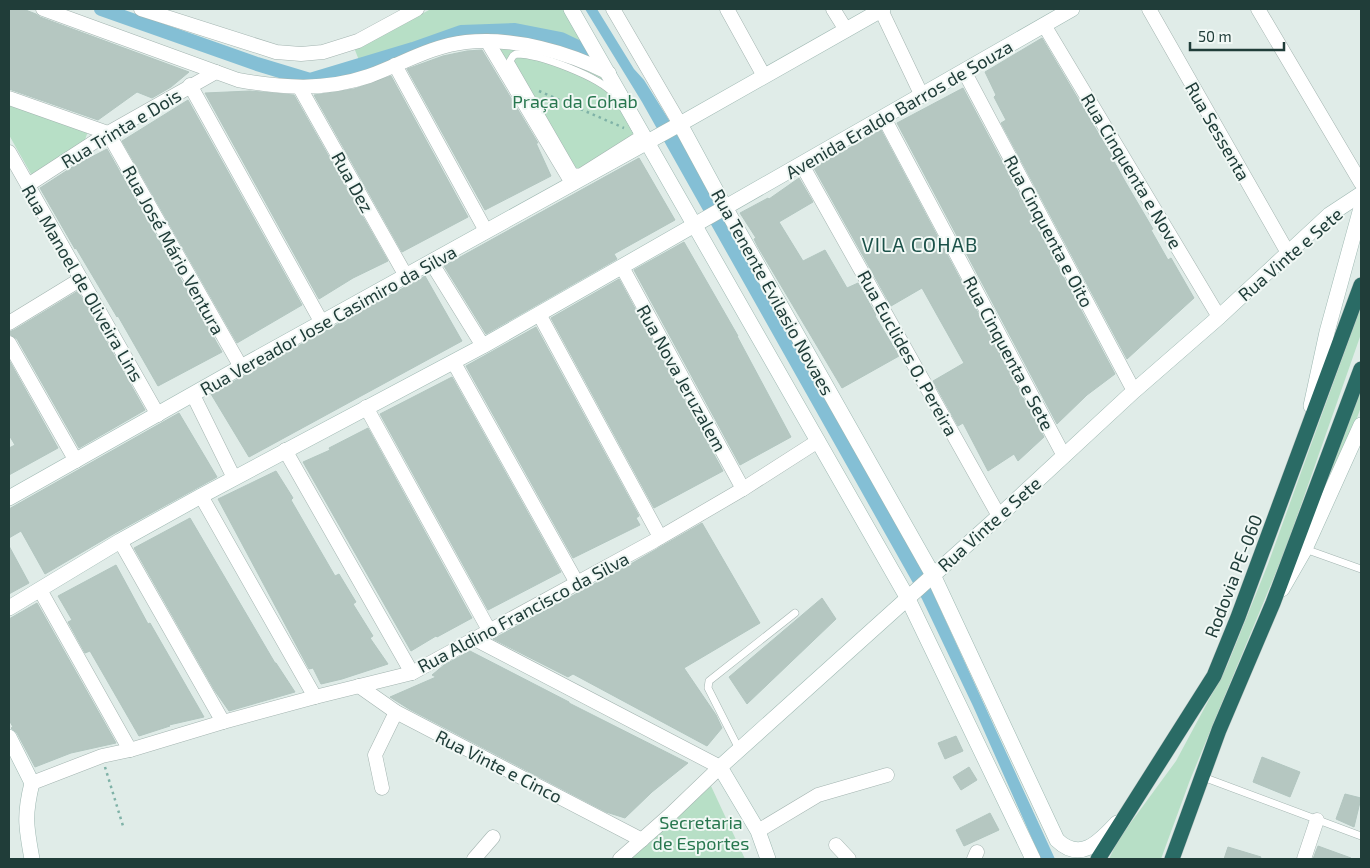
<svg xmlns="http://www.w3.org/2000/svg" width="1370" height="868" viewBox="0 0 1370 868" font-family="'Exo 2',sans-serif">
<style>
.green{fill:#b7dfc6}
.water{fill:#84bfd5}
.lines{fill:none;stroke-linecap:round;stroke-linejoin:round}
.canal{stroke:#84bfd5;stroke-width:14}
.building{fill:#b5c7c1;stroke:#b2c6c0}
.lane-casing{stroke:#a3b4b0;stroke-width:8}
.street-casing{stroke:#a3b4b0;stroke-width:15}
.secondary-casing{stroke:#9eb8b2;stroke-width:16}
.highway-casing{stroke:#c1c9c8;stroke-width:16}
.path{stroke:#7fb2a7;stroke-width:2.5;stroke-dasharray:2.5 4;stroke-linecap:butt}
.lane{stroke:#fff;stroke-width:7}
.street{stroke:#fff;stroke-width:14}
.secondary{stroke:#fff;stroke-width:15}
.highway{stroke:#2a6b65;stroke-width:15}
.labels{text-anchor:middle;dominant-baseline:central;stroke-width:4;stroke-linejoin:round;paint-order:stroke}
.park-label{font-size:18px;fill:#28774f;stroke:#f1f8f5}
.street-label{font-size:18px;fill:#203d39;stroke:#f1f8f5}
.quarter-label{font-size:20px;letter-spacing:1px;fill:#1b5149;stroke:#f1f8f5}
</style>
<rect width="100%" height="100%" fill="#e0ece8"/>
<!-- green -->
<g class="green">
<path d="M431,9H565L643,134L577,177L490,37L436,34L362,68L353,45L365,44Z"/>
<path d="M9,103L88,131L85,140L34,175L31,174L9,135Z"/>
<path d="M1361,306V334L1286,548L1190,780L1161,859H1109L1118,840L1176,761L1227,666L1268,564Z"/>
<path d="M1361,378V407L1334,481L1323,480Z"/>
<path d="M711,786L745,859H630Z"/>
</g>
<!-- water -->
<path class="water" d="M585,9H597L634,69L644,80L669,120L922,569L1055,859H1041L973,706L922,599L642,102Z"/>
<g class="lines">
<!-- canal -->
<path class="canal" d="M101,9L257,64L310,80L413,49L461,32L515,30L561,39L586,51"/>
</g>
<!-- building -->
<g class="building">
<path d="M9,9H23L36,14L40,17L189,72L171,87L152,98L137,92L98,120L9,89Z"/>
<path d="M1042,38L1113,158H1112L1126,183L1153,229L1151,230L1168,260L1171,258L1194,298L1127,359L1001,123L1006,120L994,97L996,95L985,72Z"/>
<path d="M482,50L538,143H536L551,176L485,210L407,69L443,56L467,51Z"/>
<path d="M391,76L468,217L402,252L314,95L354,89Z"/>
<path d="M963,88L1115,374L1087,395L1057,424L897,123Z"/>
<path d="M250,91L294,95L388,261L353,278L319,299L205,93Z"/>
<path d="M188,100L302,305L237,343L122,141Z"/>
<path d="M881,130L1044,437L1018,461L1014,454L988,471L963,423L958,426L933,381L964,363L937,315L922,288L891,306L814,168Z"/>
<path d="M107,149L222,352L158,386L118,316L117,317L76,248L75,249L40,188L74,166Z"/>
<path d="M639,158L675,220L614,254L617,259L486,334L444,266Z"/>
<path d="M799,178L813,202L779,222L803,261L825,250L847,288L858,283L876,315L875,316L899,356L842,388L758,247L754,239L756,238L740,213L768,198L769,199Z"/>
<path d="M684,242L738,336H737L791,437L740,465L634,270Z"/>
<path d="M425,276L462,341L249,457L211,394Z"/>
<path d="M619,279L723,471L654,508L551,318Z"/>
<path d="M78,291L145,410L79,448L17,339L9,334V332L14,330Z"/>
<path d="M536,327L639,516L636,518L640,525L573,558L466,366Z"/>
<path d="M9,360L58,448L9,475V448L15,445L9,435Z"/>
<path d="M452,377L561,572L488,610L380,414Z"/>
<path d="M179,413L217,477L115,533L45,574L21,531L9,538V509Z"/>
<path d="M368,428L472,618L437,637L436,636L411,651L303,462L330,450L329,448Z"/>
<path d="M276,471L293,498L291,500L335,576L339,574L356,602L353,604L373,636L370,638L388,664L342,679L321,684L313,668L309,669L218,499Z"/>
<path d="M190,518L275,663H276L295,692L229,711L215,691L134,548Z"/>
<path d="M702,523L760,623L684,668L716,715L722,728L707,746L573,674L568,677L493,639L629,565Z"/>
<path d="M9,546L29,583L9,594Z"/>
<path d="M116,565L148,624L150,623L204,717L169,725L170,726L139,736L90,651L85,653L68,622L72,620L58,596Z"/>
<path d="M822,598L836,619L747,704L729,677Z"/>
<path d="M37,603L116,743L71,753L35,767L17,733L11,728L13,727L9,720V619Z"/>
<path d="M470,651L569,702V703L688,763L652,792L625,818L606,812L409,709L390,697L436,677L432,675L444,665Z"/>
<path d="M956,736L963,751L945,759L938,743Z"/>
<path d="M1262,757L1300,772L1290,797L1253,782Z"/>
<path d="M969,767L977,780L961,790L953,777Z"/>
<path d="M1345,794L1361,798L1354,827L1336,819Z"/>
<path d="M990,813L999,830L964,846L956,830Z"/>
<path d="M1318,846L1351,858V859H1313Z"/>
<path d="M1228,847L1261,857L1260,859H1224Z"/>
</g>
<g class="lines">
<!-- lane casing -->
<g class="lane-casing">
<g id="lane">
<path d="M516,54C540,54 600,77 615,95C624,106 630,120 637,132V136L580,172H574L510,61L513,56Z"/>
<path d="M1305,549L1361,569"/>
<path d="M739,749L708,688L709,681L795,613"/>
<path d="M1203,777L1361,836"/>
</g>
</g>
<!-- street casing -->
<g class="street-casing">
<g id="street">
<path d="M43,9L238,80C283,88 325,91 369,76C402,64 431,46 466,42C514,37 567,52 609,73"/>
<path d="M141,9L276,52L301,54L323,52L358,41L417,9"/>
<path d="M613,9L680,124"/>
<path d="M727,9L764,76"/>
<path d="M833,9L846,30"/>
<path d="M1149,9L1288,253"/>
<path d="M1258,9L1361,183"/>
<path d="M881,10L922,96"/>
<path d="M1044,25L1219,317"/>
<path d="M487,41L572,183"/>
<path d="M395,65L486,231"/>
<path d="M964,71L1134,391"/>
<path d="M190,85L322,323"/>
<path d="M300,88L406,276"/>
<path d="M9,98L108,133L241,367"/>
<path d="M884,118L1064,456"/>
<path d="M9,152L158,415"/>
<path d="M802,165L999,516"/>
<path d="M28,185L108,133L216,72"/>
<path d="M431,262L483,346"/>
<path d="M622,267L743,489"/>
<path d="M539,314L660,537"/>
<path d="M9,323L81,279"/>
<path d="M9,343L76,461"/>
<path d="M454,363L577,583"/>
<path d="M193,395L234,478"/>
<path d="M366,407L489,630"/>
<path d="M285,450L412,673"/>
<path d="M201,496L315,697"/>
<path d="M120,541L223,722"/>
<path d="M40,590L130,750"/>
<path d="M473,638L720,767L670,815L620,859"/>
<path d="M359,686L396,712L642,840"/>
<path d="M32,783L102,756L130,750L223,722L315,697L412,673L654,541L743,489L818,441"/>
<path d="M382,788L375,755L396,712"/>
<path d="M758,831L818,795L887,775"/>
<path d="M836,845L849,859"/>
<path d="M474,859L493,837"/>
<path d="M974,859L977,852"/>
<path d="M1304,859L1317,820"/>
</g>
</g>
<!-- secondary casing -->
<g class="secondary-casing">
<g id="secondary">
<path d="M571,9L907,597L1033,859"/>
<path d="M680,124L726,209L933,575L1057,840C1081,863 1100,841 1117,823"/>
<path d="M1311,406L1327,332L1361,208"/>
<path d="M9,498L241,367L680,124L883,9"/>
<path d="M1282,589L1305,549L1361,425"/>
<path d="M9,608L120,541L201,496L483,346L1072,9"/>
<path d="M9,737L32,783C24,815 26,827 32,859"/>
<path d="M768,859L758,831L720,767L999,516L1134,391L1219,317L1329,215L1361,194"/>
</g>
</g>
<!-- highway casing -->
<g class="highway-casing">
<g id="highway">
<path d="M1098,859L1214,676L1238,617L1361,285"/>
<path d="M1172,859L1219,730L1273,603L1361,369"/>
</g>
</g>
<!-- path -->
<g class="path">
<path d="M539,91L624,128"/>
<path d="M105,767L123,826"/>
</g>
<!-- lane -->
<use href="#lane" class="lane"/>
<!-- street -->
<use href="#street" class="street"/>
<!-- secondary -->
<use href="#secondary" class="secondary"/>
<!-- highway -->
<use href="#highway" class="highway"/>
</g>
<g class="labels">
<!-- park labels -->
<g class="park-label">
<text x="575" y="101">Praça da Cohab</text>
<text x="701" y="822">Secretaria<tspan x="701" dy="21">de Esportes</tspan></text>
</g>
<!-- street labels -->
<g class="street-label">
<text transform="translate(899 109) rotate(-30)">Avenida Eraldo Barros de Souza</text>
<text transform="translate(121 128) rotate(-31)">Rua Trinta e Dois</text>
<text transform="translate(1218 131) rotate(60)">Rua Sessenta</text>
<text transform="translate(1132 171) rotate(59)">Rua Cinquenta e Nove</text>
<text transform="translate(353 182) rotate(61)">Rua Dez</text>
<text transform="translate(1049 231) rotate(62)">Rua Cinquenta e Oito</text>
<text transform="translate(174 250) rotate(61)">Rua José Mário Ventura</text>
<text transform="translate(1290 254) rotate(-41)">Rua Vinte e Sete</text>
<text transform="translate(83 283) rotate(60)">Rua Manoel de Oliveira Lins</text>
<text transform="translate(773 292) rotate(61)">Rua Tenente Evilasio Novaes</text>
<text transform="translate(328 320) rotate(-29)">Rua Vereador Jose Casimiro da Silva</text>
<text transform="translate(908 353) rotate(61)">Rua Euclides O. Pereira</text>
<text transform="translate(1009 353) rotate(62)">Rua Cinquenta e Sete</text>
<text transform="translate(682 378) rotate(61)">Rua Nova Jeruzalem</text>
<text transform="translate(989 524) rotate(-42)">Rua Vinte e Sete</text>
<text transform="translate(1233 576) rotate(-69)">Rodovia PE-060</text>
<text transform="translate(523 612) rotate(-28)">Rua Aldino Francisco da Silva</text>
<text transform="translate(499 766) rotate(27)">Rua Vinte e Cinco</text>
</g>
<!-- quarter labels -->
<g class="quarter-label">
<text x="920" y="244">VILA COHAB</text>
</g>
</g>
<!-- border -->
<rect width="1370" height="868" fill="none" stroke="#203d39" stroke-width="20"/>
<!-- scale -->
<path d="M1190 42v8h94v-8" fill="none" stroke="#203d39" stroke-width="2.5"/>
<text x="1198" y="42" font-size="15" fill="#203d39" stroke="#f1f8f5" stroke-width="4" paint-order="stroke">50 m</text>
</svg>
